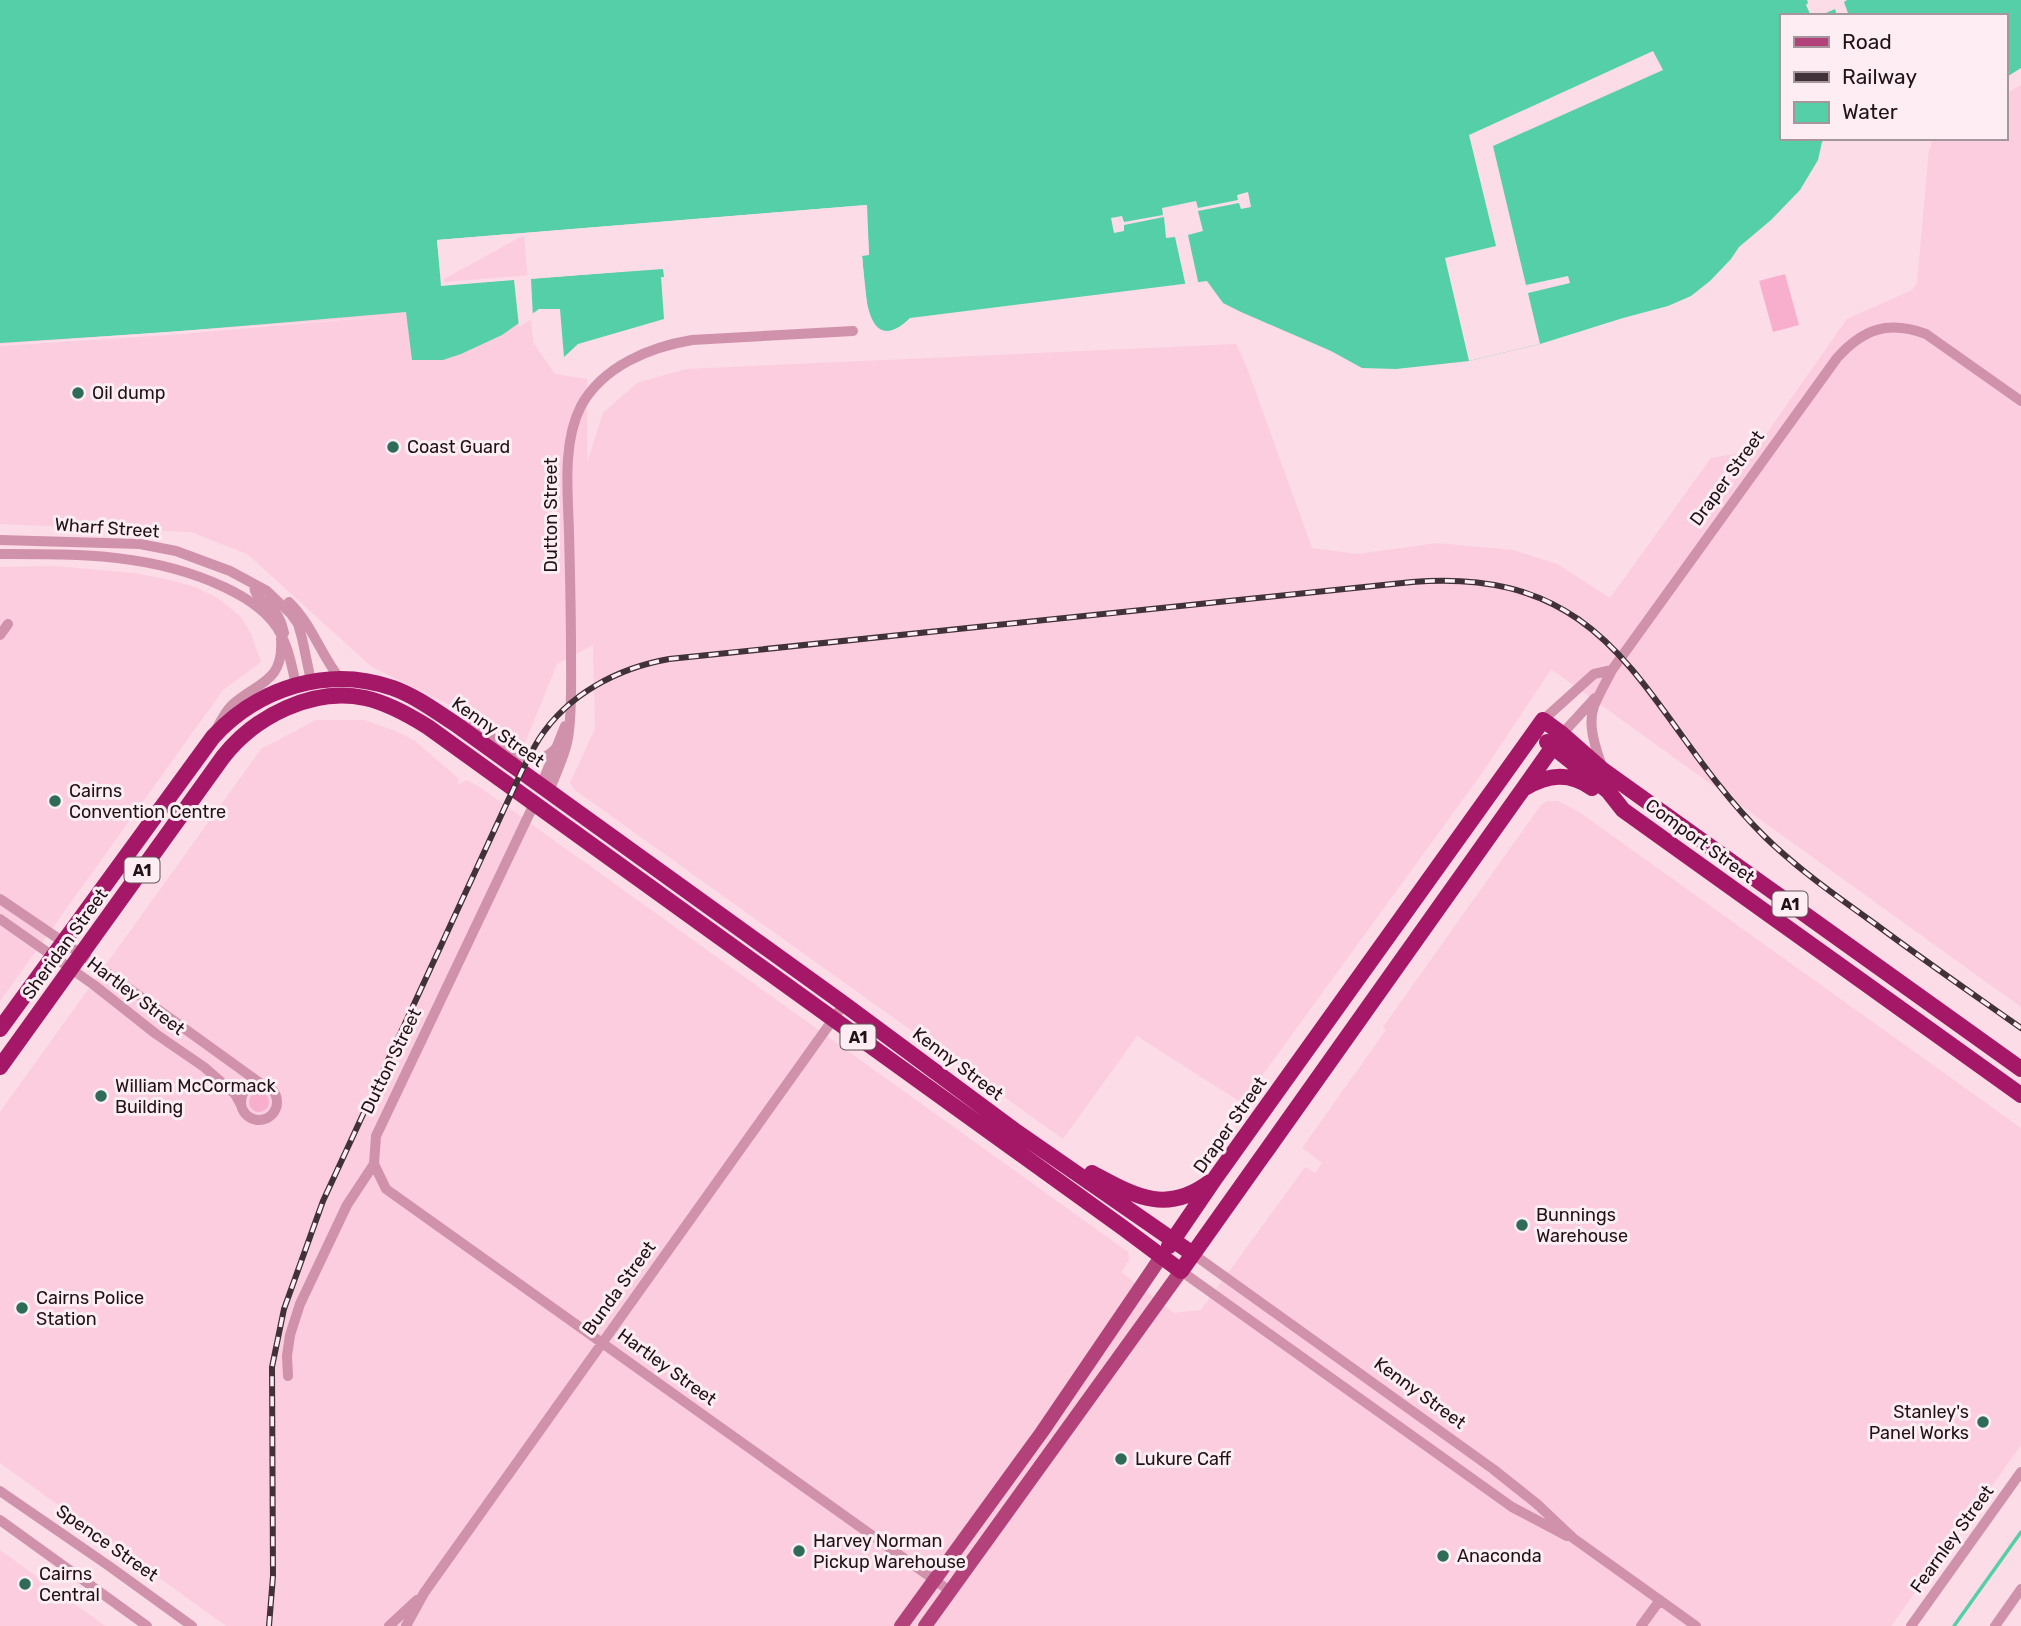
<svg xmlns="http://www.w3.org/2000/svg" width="2021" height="1626" viewBox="0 0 2021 1626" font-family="Rubik,sans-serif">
  <rect width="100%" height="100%" fill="#fbdce7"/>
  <!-- built -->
  <path fill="#fbcddf" d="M 2021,85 L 2021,1007 L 1551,669 L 1482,773 L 1242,1103 L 1137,1036 L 1063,1139 L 575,790 L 570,783 L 595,729 L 593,645 L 557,664 L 524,745 L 485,722 L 372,667 L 247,554 L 191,532 L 0,524 L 0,330 L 406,300 L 524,235 L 533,342 L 555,374 L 587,379 L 587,462 L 603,413 L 637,383 L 686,369 L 1236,344 L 1247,368 L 1312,548 L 1358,554 L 1437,543 L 1513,550 L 1557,564 L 1610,598 L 1711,458 L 1755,450 L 1847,319 L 1912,290 L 1917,283 L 1929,149 L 1931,147 L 1932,138 L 2005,138 L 2005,94 Z
    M 56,566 L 133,573 L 166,579 L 195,587 L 219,599 L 240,616 L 251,634 L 261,662 L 223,690 L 0,1001 L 0,567 Z
    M 316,720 L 364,720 L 398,732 L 415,741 L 459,779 L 457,785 L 467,780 L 481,788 L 1128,1252 L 1129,1260 L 1121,1272 L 1174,1313 L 1201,1310 L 1305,1167 L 1315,1173 L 1322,1163 L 1302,1148 L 1386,1030 L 1383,1027 L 1541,805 L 1547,801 L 1558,801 L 1579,812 L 2021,1128 L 2021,1445 L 1891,1626 L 226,1626 L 0,1463 L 0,1112 L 261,749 Z
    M 0,1550 L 105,1626 L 0,1626 Z"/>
  <!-- green -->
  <path fill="#f8afcd" d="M 1785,274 L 1799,325 L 1773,332 L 1759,281 Z
    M249 1102a10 10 0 1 1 20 0a10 10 0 1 1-20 0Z"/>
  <!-- water -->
  <path fill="#54cfa8" d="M 0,0 L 2021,0 L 2021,68 L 2005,78 L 2005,16 L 1781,16 L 1781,138 L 1826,138 L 1822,142 L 1818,160 L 1800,190 L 1771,220 L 1739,247 L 1731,259 L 1710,281 L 1691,296 L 1668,306 L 1623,318 L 1540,344 L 1469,361 L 1396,369 L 1362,368 L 1331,351 L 1241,312 L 1223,303 L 1207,281 L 910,318 C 864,362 865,282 862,255 L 869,254 L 866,205 L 437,240 L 442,285 L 663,269 L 664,277 L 661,277 L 664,319 L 578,344 L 564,357 L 560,309 L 539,309 L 502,335 L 461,354 L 443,360 L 412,360 L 406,312 L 170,332 L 0,343 Z"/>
  <!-- pier -->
  <path fill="#fbdce7" d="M 1807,0 L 1847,0 L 1844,2 L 1849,16 L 1837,16 L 1835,9 L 1819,16 L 1811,16 L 1806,5 L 1808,3 Z
    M 1653,51 L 1663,70 L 1493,146 L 1526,285 L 1568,276 L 1570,283 L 1528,293 L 1540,344 L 1469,361 L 1445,258 L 1496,246 L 1469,135 Z
    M 1248,192 L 1251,207 L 1241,209 L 1239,203 L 1198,211 L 1203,231 L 1188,235 L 1199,286 L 1186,287 L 1175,237 L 1166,238 L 1164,217 L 1124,225 L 1124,231 L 1114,233 L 1111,218 L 1122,216 L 1124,222 L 1163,215 L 1162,208 L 1196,201 L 1198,208 L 1238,200 L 1237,195 Z
    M 867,205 L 869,255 L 862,256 L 867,304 L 863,304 L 859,255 L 861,252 L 866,251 L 863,209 L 441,243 L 444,282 L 662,265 L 666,268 L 531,279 L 533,318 L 519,327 L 514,280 L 441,286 L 437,240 Z
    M 403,315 L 170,335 L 0,346 L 0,344 Z"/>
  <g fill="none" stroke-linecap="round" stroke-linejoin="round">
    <!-- stream -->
    <path stroke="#54cfa8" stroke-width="3.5" d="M 1954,1626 L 2021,1532"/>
    <!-- minor -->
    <path stroke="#d091aa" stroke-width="10" d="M 0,540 L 140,544 L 176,551 L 230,571 L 267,591 L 291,614 L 298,624 L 302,638 L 311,681
      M 0,554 C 78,554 152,553 224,587 C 241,595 260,606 272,621 C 287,639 291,662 296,685
      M 254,584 C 254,598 265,601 274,611 C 280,617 282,625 284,633
      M 289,602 C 311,623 321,655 340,679
      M 0,635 L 8,624
      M 1543,720 L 1594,674 L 1612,670
      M 460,724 C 467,726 475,727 481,731 C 503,742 531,776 555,749
      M 217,728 C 221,720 225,712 232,705 C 257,682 284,683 281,639
      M 1562,734 L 1595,698
      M 1602,767 C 1596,748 1587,726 1594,706 C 1599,694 1606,682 1612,670 L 1837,358 C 1863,329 1888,320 1926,334 L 2021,401
      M 541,786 L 565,726
      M 549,792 C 556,772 567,752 569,731 C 572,705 571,677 571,651 C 571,611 570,572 569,533 C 568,493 562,443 581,406 C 603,366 650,347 692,340 L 853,331
      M 0,899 L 81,954 L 260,1083
      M 0,919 L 94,985 L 156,1034 L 204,1067 L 235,1094 L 241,1105
      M241 1102a18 18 0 1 1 36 0a18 18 0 1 1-36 0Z
      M 374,1164 L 386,1189 L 950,1591
      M 1193,1254 L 1493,1469 L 1537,1504 L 1573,1538 L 1696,1626
      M 1181,1271 L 1512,1507 L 1567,1536
      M 288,1376 L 287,1356 L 290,1335 L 300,1304 L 347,1205 L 374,1164 L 376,1136 L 534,804
      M 0,1491 L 109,1566 L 192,1626
      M 0,1520 L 147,1626
      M 389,1626 L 417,1600
      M 406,1626 L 424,1593 L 436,1576 L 844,1004
      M 1641,1626 L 1660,1600
      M 1911,1626 L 2021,1472
      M 1995,1626 L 2021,1589"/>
    <!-- major -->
    <path stroke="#b24279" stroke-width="14" d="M 901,1626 L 1042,1432 L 1161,1257
      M 925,1626 L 1181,1271"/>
    <!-- highway -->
    <path stroke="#a51867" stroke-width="16" d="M 1547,742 L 1608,791 L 1623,810 L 2021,1095
      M 1525,788 C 1548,774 1570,772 1592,788
      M 0,1029 L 213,737 C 258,688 328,665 393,688 C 415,696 434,710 454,723 L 844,1004 L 1014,1130 L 1193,1254
      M 0,1067 L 223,757 C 255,716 313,687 365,698 C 388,703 409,715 428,727 L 1122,1227 L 1181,1271 L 1562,734
      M 1092,1173 C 1135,1196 1166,1215 1210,1182
      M 1169,1246 L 1216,1177 L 1543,720 L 1562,734 L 1603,770 L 2021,1069"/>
    <!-- rail casing -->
    <g stroke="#413138" stroke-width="6">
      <path id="rail" d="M 269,1626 L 273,1576 L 272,1367 L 284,1309 L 323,1201 L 505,807 C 516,784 526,760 539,739 C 568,694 618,668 669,659 L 1412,582 C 1623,565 1643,717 1765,837 C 1800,871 1839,898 1878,926 C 1925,961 1973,994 2021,1028"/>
    </g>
    <!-- rail -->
    <use href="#rail" stroke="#feeef4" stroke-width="3.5" stroke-dasharray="10" stroke-linecap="butt"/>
  </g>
  <!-- markers -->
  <g fill="#2e6c57" stroke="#feeef4" stroke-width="2.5">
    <circle cx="78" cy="393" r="7"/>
    <circle cx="393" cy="447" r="7"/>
    <circle cx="55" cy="801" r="7"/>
    <circle cx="101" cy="1096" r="7"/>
    <circle cx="1522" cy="1225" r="7"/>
    <circle cx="22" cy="1308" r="7"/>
    <circle cx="1983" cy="1422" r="7"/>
    <circle cx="1121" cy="1459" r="7"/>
    <circle cx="799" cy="1551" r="7"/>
    <circle cx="1443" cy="1556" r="7"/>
    <circle cx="25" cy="1584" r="7"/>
  </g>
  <g text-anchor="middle" stroke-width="6" stroke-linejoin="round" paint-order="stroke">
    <!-- shield labels -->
    <g fill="#feeef4" stroke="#62545a" stroke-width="2">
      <rect x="124.5" y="857.5" width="35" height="25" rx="5"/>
      <rect x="1772.5" y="891.5" width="35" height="25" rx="5"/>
      <rect x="840.5" y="1024.5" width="35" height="25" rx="5"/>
    </g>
    <g font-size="16" font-weight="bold" fill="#1f1218">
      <text x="142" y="876">A1</text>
      <text x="1790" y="910">A1</text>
      <text x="858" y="1043">A1</text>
    </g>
    <!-- poi labels -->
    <g font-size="18" fill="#1f1218" stroke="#feeef4" text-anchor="start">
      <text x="92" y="399">Oil dump</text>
      <text x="407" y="453">Coast Guard</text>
      <text x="69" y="797">Cairns<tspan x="69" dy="21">Convention Centre</tspan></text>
      <text x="115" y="1092">William McCormack<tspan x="115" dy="21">Building</tspan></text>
      <text x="1536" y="1221">Bunnings<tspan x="1536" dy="21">Warehouse</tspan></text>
      <text x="36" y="1304">Cairns Police<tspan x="36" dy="21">Station</tspan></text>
      <text x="1969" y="1418" text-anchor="end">Stanley's<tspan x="1969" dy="21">Panel Works</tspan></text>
      <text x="1135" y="1465">Lukure Caff</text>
      <text x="813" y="1547">Harvey Norman<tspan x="813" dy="21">Pickup Warehouse</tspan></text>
      <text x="1457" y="1562">Anaconda</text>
      <text x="39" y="1580">Cairns<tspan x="39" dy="21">Central</tspan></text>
    </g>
    <!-- street labels -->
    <g font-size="18" fill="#1f1218" stroke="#feeef4">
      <text transform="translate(1727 478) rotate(-54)" y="6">Draper Street</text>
      <text transform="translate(551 515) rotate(-90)" y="6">Dutton Street</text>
      <text transform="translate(107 528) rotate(4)" y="6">Wharf Street</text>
      <text transform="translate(498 732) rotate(35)" y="6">Kenny Street</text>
      <text transform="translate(1700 841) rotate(36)" y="6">Comport Street</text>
      <text transform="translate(65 944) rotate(-54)" y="6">Sheridan Street</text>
      <text transform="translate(136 996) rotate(37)" y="6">Hartley Street</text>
      <text transform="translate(391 1061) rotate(-64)" y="6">Dutton Street</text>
      <text transform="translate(958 1064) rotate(37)" y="6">Kenny Street</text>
      <text transform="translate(1230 1125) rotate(-55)" y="6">Draper Street</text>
      <text transform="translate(619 1288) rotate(-54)" y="6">Bunda Street</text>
      <text transform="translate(667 1367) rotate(36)" y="6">Hartley Street</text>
      <text transform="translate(1420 1393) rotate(36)" y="6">Kenny Street</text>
      <text transform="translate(1952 1539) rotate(-54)" y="6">Fearnley Street</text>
      <text transform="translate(107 1543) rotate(35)" y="6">Spence Street</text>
    </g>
  </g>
  <!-- legend -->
  <rect x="1780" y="14" width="228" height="126" fill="#feeef4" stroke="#a5969c" stroke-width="2"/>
  <rect x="1794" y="37" width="35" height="10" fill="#b24279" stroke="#a5969c" stroke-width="2"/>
  <text x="1842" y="49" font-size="21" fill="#1f1218">Road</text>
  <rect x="1794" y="72" width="35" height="10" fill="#413138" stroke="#a5969c" stroke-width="2"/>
  <text x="1842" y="84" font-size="21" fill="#1f1218">Railway</text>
  <rect x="1794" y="102" width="35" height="21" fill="#54cfa8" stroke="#a5969c" stroke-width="2"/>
  <text x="1842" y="119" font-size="21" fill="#1f1218">Water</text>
</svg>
